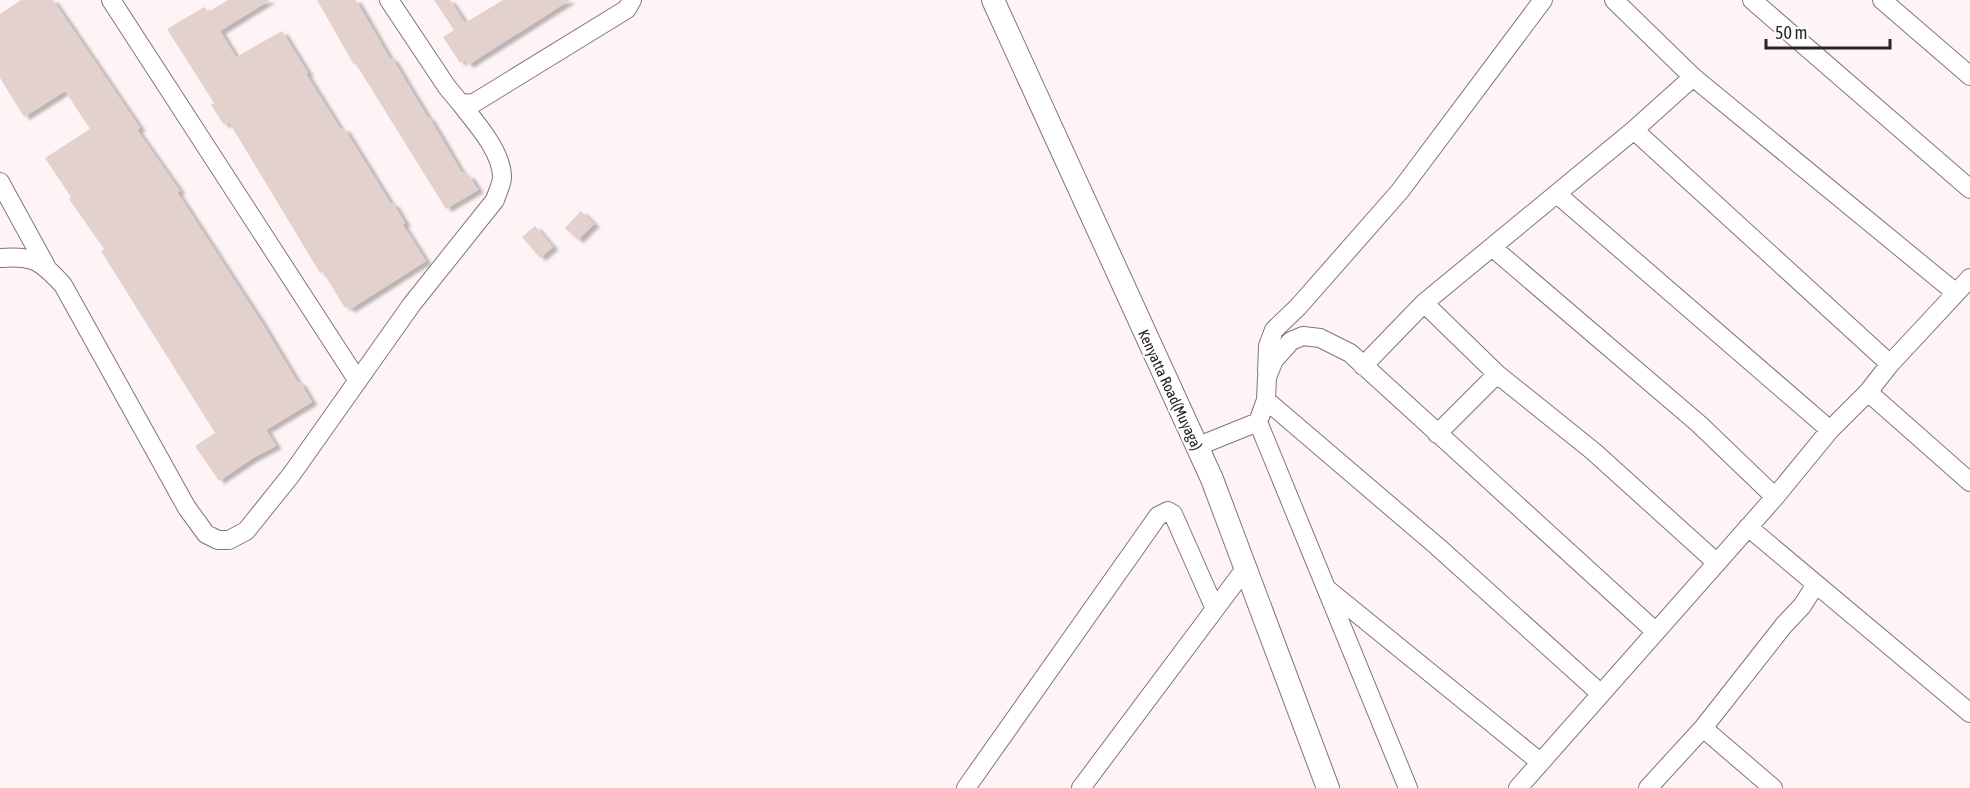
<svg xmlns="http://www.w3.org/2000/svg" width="1970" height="788" viewBox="0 0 1970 788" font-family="'Asap Condensed',sans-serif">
  <defs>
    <filter id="shadow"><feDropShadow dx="5.5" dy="3" stdDeviation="1.5" flood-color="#0004"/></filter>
  </defs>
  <rect width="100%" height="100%" fill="#fef3f5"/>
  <!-- building -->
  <path fill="#e3d1cd" filter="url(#shadow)" d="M 21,0 L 53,0 L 140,128 L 137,130 L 180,191 L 177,192 L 262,323 L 298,383 L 300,382 L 312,402 L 266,430 L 276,446 L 253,458 L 219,481 L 195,446 L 215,433 L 101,251 L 104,249 L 69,199 L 71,197 L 45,158 L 90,129 L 65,91 L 24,117 L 0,78 L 0,14 Z
    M 228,0 L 270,0 L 220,31 L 236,57 L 282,31 L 308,73 L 306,74 L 341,130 L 344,128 L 391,204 L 393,203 L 405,223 L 403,225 L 426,261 L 349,310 L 347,306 L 345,308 L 323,272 L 320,273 L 229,122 L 224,125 L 211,105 L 214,103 L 167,29 L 204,7 L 208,12 Z
    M 317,0 L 356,0 L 390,59 L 392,58 L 428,118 L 429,117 L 462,173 L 463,172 L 466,176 L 469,175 L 478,190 L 446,209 L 356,64 L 354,65 Z
    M 434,0 L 450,0 L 465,23 L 503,0 L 570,0 L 468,65 L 464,60 L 460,63 L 443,37 L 454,30 Z
    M 581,211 L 594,224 L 578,240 L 565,228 Z
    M 535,226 L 553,247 L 540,258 L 522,237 Z"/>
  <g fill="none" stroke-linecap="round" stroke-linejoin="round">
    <!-- minor casing -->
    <g stroke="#847478" stroke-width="20">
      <path id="minor" d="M 111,0 L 358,381
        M 389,0 L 447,87 L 461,104 L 474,103 L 627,9 L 632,0
        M 1614,0 L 1693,77
        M 1752,0 L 1970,189
        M 1882,0 L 1970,76
        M 1634,130 L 1890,364
        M 0,182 L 46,266
        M 1557,194 L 1830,430
        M 1493,248 L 1699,424 L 1775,497
        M 0,258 C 33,255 41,261 63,285 L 187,508 L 206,534 L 218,540 L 229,540 L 246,531 L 291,475 L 412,304 L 495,200 C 497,193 502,184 502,177 C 502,152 476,123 461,104
        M 1424,303 L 1497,374 L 1593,451 L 1717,563
        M 1363,366 L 1424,303 L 1634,130 L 1693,77 L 1956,293
        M 1267,372 L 1268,346 L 1274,330 L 1298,307 L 1400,191 L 1543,0
        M 1868,392 L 1970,482
        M 1266,400 L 1438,547 L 1601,694
        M 1437,434 L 1497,374
        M 1196,447 L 1258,422
        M 1748,527 L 1970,713
        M 1327,589 L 1540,762
        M 1703,728 L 1773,788
        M 966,788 L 1158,516 L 1168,511 L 1173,514 L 1215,609
        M 1081,788 L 1245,569
        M 1408,788 L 1258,422 L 1266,400 L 1267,377 L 1274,360 L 1291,341 L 1303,336 L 1320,338 L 1350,353 L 1656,632
        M 1518,788 L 1775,497 L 1830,430 L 1868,392 L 1890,364 L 1970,278
        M 1648,788 L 1703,728 L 1784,625 L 1802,606 L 1816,584"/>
    </g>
    <!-- major casing -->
    <g stroke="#847478" stroke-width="24">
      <path id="major" d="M 993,0 L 1212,479 L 1328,788"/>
    </g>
    <!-- minor -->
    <use href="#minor" stroke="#fff" stroke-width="18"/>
    <!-- major -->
    <use href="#major" stroke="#fff" stroke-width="22"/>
  </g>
  <g text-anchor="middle" stroke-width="4.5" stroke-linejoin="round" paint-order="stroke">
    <!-- street labels -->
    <g font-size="15" fill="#2a2425" stroke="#fff">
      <text transform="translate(1170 390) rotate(65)" y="5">Kenyatta Road(Muyaga)</text>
    </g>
  </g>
  <!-- scale -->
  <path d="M1766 39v9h124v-9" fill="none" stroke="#2a2425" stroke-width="3"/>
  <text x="1775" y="39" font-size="18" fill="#2a2425" stroke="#ffffff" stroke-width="4.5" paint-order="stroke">50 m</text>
</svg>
